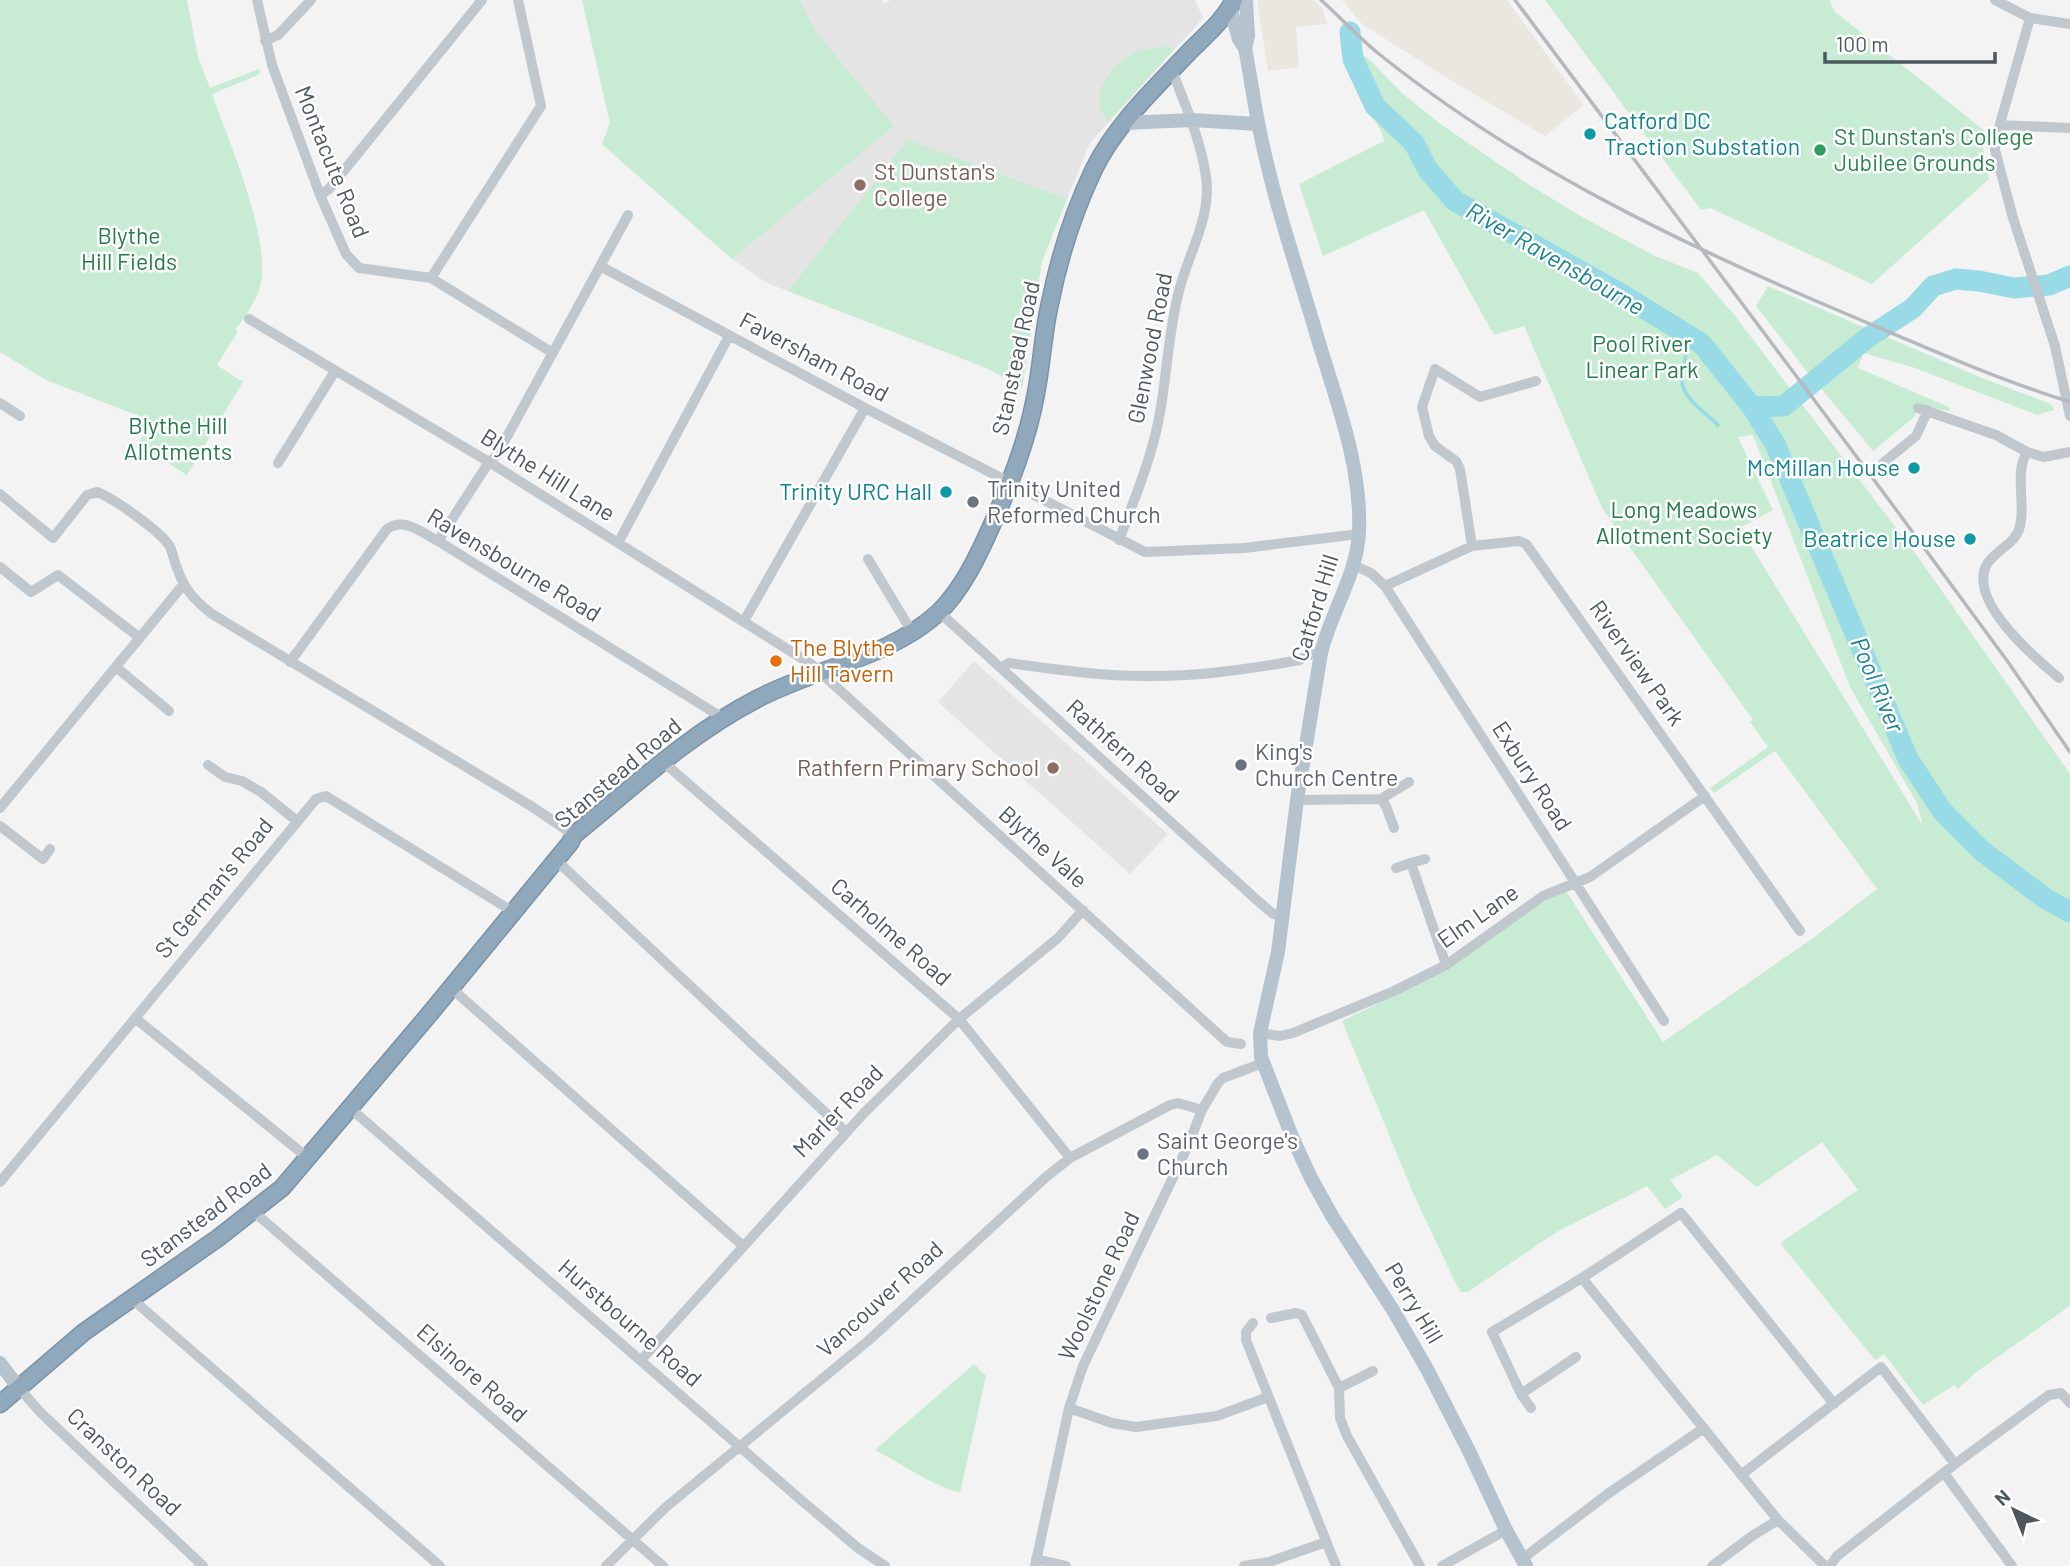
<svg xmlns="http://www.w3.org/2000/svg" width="2070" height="1566" viewBox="0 0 2070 1566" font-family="Barlow,sans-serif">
  <rect width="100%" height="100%" fill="#f4f3f3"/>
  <!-- commercial -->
  <path fill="#eae7e1" d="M 1257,0 L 1314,0 L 1323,9 L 1327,24 L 1296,27 L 1299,67 L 1268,71 Z
    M 1342,0 L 1507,0 L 1584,105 L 1545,136 L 1447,78 L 1362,24 Z"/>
  <!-- education -->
  <path fill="#e5e4e4" d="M 582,0 L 882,0 L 882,4 L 891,0 L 1195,0 L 1203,18 L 1090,143 L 1042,261 L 1022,388 L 989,369 L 767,283 L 732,259 L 602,144 L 610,123 Z
    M 974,661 L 1168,834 L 1130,874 L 938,702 Z"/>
  <!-- green -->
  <path fill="#c7ecd3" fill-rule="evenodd" d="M 0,0 L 187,0 L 198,57 L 210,88 L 259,69 L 260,74 L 212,94 C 228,138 273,243 260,287 C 256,300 245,319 235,329 L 238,331 L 217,365 L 241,381 L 244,380 L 187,475 L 138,444 L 152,421 L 46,380 L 0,352 Z
    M 582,0 L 800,0 L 815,31 L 894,126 L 732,259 L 602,144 L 610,123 Z
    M 1545,0 L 1830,0 L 1834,11 L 1985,131 L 1982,142 L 1989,179 L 1872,284 L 1717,211 L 1710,208 L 1701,210 Z
    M 1340,35 L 1371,61 L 1402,93 L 1439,123 L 1531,186 L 1584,218 L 1655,256 L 1698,273 L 1736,317 L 1918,557 L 2070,774 L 2070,1306 L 1975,1373 L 1958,1389 L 1954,1385 L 1923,1405 L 1884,1354 L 1875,1360 L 1780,1243 L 1858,1190 L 1822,1142 L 1757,1187 L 1717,1155 L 1670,1180 L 1683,1197 L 1665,1209 L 1647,1186 L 1555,1233 L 1468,1292 L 1461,1292 L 1455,1282 L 1413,1193 L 1342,1021 L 1444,971 L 1542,903 L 1566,891 L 1663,1042 L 1813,938 L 1877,889 L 1775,751 L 1714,793 L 1710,788 L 1768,747 L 1750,722 L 1753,720 L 1602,508 L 1524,326 L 1494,335 L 1424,210 L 1323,256 L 1299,184 L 1384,141 C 1382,125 1363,105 1356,88 C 1349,71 1345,53 1340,35 ZM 1753,435 L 1850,687 L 1917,803 L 1923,826 L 1740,528 L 1773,510 L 1738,437 Z
    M 1170,47 L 1173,49 L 1167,57 L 1108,122 C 1088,98 1108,66 1132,54 C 1143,49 1157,47 1170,47 Z
    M 908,140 L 1067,199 L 1042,261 L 1022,388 L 989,369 L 788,291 Z
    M 1768,286 L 1982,378 L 2051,404 L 2054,410 L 2037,415 L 1912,367 L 1863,353 L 1858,368 L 1951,408 L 1949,411 L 1920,407 L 1914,417 L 1873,451 L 1805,369 L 1756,306 Z
    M 974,1364 L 986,1376 L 960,1493 C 929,1484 904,1465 875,1450 Z"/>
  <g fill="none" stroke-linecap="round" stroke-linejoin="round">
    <!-- stream -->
    <path stroke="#98dae5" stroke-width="3.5" d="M 1683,373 L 1689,336
      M 1682,378 C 1680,397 1706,413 1718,425"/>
    <!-- river -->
    <path stroke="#98dae5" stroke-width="21" d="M 1350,32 L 1353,59 L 1375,106 L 1414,143 L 1428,170 L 1455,201 L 1618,292 L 1702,344 L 1752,407 L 1784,406 L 1867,338 L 1913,308 L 1933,286 L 1956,279 L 1979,281 L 2014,288 L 2049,285 L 2070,276
      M 1752,407 L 1775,444 L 1908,759 L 1943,812 L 1982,851 L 2046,899 L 2070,912"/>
    <!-- highway casing -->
    <g stroke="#7b93a7" stroke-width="19">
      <path id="highway" d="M 0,1404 L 84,1332 L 218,1238 L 282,1188 L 432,1011 L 570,843 L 574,835 C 632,788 688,735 755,700 C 814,668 887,659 938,613 C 962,590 978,556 991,527 C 1010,484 1028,439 1036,393 C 1042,363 1043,333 1050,303 C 1059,258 1074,211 1094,169 C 1116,124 1156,87 1190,51 C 1206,35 1224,20 1234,0"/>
    </g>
    <!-- minor -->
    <path stroke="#c0c7cd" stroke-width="10" d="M 257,0 L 272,65 L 320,195 L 346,254 L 359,268 L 431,278 L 553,353
      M 1995,0 L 2030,18 L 2070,24
      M 2030,18 L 1996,138 L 1995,150 L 2013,218 L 2055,346 L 2070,416
      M 265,41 L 278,35 L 311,0
      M 2000,125 L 2070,128
      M 320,195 L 329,189 L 482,0
      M 600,266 L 865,408 L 1145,552 L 1244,548 L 1359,534
      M 431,278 L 541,106 L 518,0
      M 249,319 L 489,462 L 811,664 L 1227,1042 L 1241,1044
      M 0,403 L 20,416
      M 1918,408 L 1996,435 L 2027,452 C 2014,474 2026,502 2020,526 C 2016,545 1994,550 1986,566 C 1969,602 2035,658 2059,678
      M 2027,452 L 2044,457 L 2070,452
      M 278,463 L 335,371
      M 1883,463 L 1916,436 L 1928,410
      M 0,494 L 53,538 L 87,495 L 97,492 C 113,498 162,532 170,547 C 173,553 174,561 177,568 C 184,589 195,601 212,614 L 531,806 L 574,835
      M 1119,540 C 1134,500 1151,460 1159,418 C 1167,376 1168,333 1179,291 C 1188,254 1212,217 1206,177 C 1201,140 1185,105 1172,70
      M 438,541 L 489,462 L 497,455 L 628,215
      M 618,543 L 729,336
      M 1472,546 L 1460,469 L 1456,461 L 1435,446 L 1429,436 L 1422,407 L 1435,369 L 1480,397 L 1536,381
      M 868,559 L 912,632
      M 1353,565 L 1371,573 L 1385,586 L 1664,1021
      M 0,567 L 31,592 L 58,575 L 140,638
      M 1385,586 L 1472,546 L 1519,541 L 1526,544 L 1800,931
      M 939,612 L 1258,901 L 1273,914 L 1282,915
      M 744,621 L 865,408
      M 290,662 L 387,529 C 404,517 421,532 438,541 L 723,718
      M 116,667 L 169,711
      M 1001,668 L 1009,663 C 1054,669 1098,676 1144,676 C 1196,677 1249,669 1300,660 L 1308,655 L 1321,653
      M 662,761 L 959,1019 L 1070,1158
      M 208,765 L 225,777 L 242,781 L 261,792 L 297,821
      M 1381,799 L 1409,782
      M 1297,800 L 1381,799 L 1386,806 L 1394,828
      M 0,808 L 183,585
      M 0,826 L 43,859 L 50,849
      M 1425,859 L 1411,863 L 1446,965
      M 556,860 L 846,1132
      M 1396,868 L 1411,863
      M 450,987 L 742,1245
      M 135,1018 L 308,1158
      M 1260,1033 L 1280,1036 L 1293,1033 L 1394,991 L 1446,965 L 1543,896 L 1590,877 L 1705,796
      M 350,1108 L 801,1500 L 858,1548 L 885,1566
      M 0,1182 L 316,799 L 326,796 L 512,911
      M 254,1212 L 663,1566
      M 1582,1278 L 1778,1520 L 1825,1566
      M 132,1299 L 440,1566
      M 1271,1318 L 1296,1313 L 1302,1315 L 1339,1388 L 1340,1418 L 1347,1436 L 1420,1566
      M 1253,1323 L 1246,1332 L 1246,1340 L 1336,1566
      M 641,1360 L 864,1113 L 959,1019 L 1058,938 L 1083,910
      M 18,1387 L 41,1413 L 203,1566
      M 1339,1388 L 1373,1371
      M 1521,1394 L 1576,1357
      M 1069,1408 L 1112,1423 L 1136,1427 L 1217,1416 L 1268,1397
      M 1531,1408 L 1521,1394 L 1492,1332 L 1582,1278 L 1681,1213 L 1834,1404
      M 1944,1473 L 2012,1566
      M 1741,1475 L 1881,1367 L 1955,1464
      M 1036,1559 L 1066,1566
      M 1522,1559 L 1609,1493 L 1704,1428
      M 606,1566 L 666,1507 L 868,1341 L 1046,1177 L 1070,1158 L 1170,1105 L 1178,1103 L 1202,1110
      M 1035,1566 L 1069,1408 L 1083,1366 L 1187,1148 L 1202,1110 L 1218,1083 L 1223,1078 L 1263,1063
      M 1244,1566 L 1269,1562 L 1326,1542
      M 1442,1566 L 1506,1530
      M 1712,1566 L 1752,1536 L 1778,1520
      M 1830,1566 L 1837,1556 L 1955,1464 L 2049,1395 L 2061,1393 L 2070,1403"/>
    <!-- major -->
    <path stroke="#b5c3ce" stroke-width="14" d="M 1246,0 L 1248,36 L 1245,48 C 1250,73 1253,97 1258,122 C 1271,191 1294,259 1314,326 C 1333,393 1362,461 1359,532 C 1357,575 1331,612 1321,653 L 1297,800 L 1278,952 L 1260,1033 L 1261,1057 L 1293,1139 L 1311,1178 L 1332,1216 L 1393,1310 L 1427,1369 L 1469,1451 L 1506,1530 L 1526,1566
      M 1230,8 L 1239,39 L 1245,48
      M 1125,123 L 1192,120 L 1258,124
      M 0,1363 L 18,1387"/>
    <!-- highway -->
    <use href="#highway" stroke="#90a8bb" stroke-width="16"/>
    <!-- rail -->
    <path stroke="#b5b8bc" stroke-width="3.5" d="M 1321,0 C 1340,17 1358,37 1379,54 C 1520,167 1683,245 1849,315 C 1922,346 1994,378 2070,402
      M 1515,0 L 1889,500 L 2008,662 L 2070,752"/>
  </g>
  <!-- markers -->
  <g fill="#0f9aa8" stroke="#fff" stroke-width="2.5">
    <circle cx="1590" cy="134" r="7"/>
    <circle cx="1914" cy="468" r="7"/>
    <circle cx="946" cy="492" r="7"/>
    <circle cx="1970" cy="539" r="7"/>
  </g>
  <circle fill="#2e9e5b" stroke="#fff" stroke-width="2.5" cx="1820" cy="150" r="7"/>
  <g fill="#8d6e63" stroke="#fff" stroke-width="2.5">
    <circle cx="860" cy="185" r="7"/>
    <circle cx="1053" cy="768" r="7"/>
  </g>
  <g fill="#6b7280" stroke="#fff" stroke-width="2.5">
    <circle cx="973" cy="502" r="7"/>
    <circle cx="1241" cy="765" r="7"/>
    <circle cx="1143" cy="1154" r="7"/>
  </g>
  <circle fill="#e8710a" stroke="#fff" stroke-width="2.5" cx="776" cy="661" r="7"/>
  <g text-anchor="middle" stroke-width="5" stroke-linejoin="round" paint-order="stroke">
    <!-- culture labels -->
    <g font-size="23" fill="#0d838f" stroke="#fff" text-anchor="end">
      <text x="1604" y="129" text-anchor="start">Catford DC<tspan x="1604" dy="26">Traction Substation</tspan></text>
      <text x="1900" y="476">McMillan House</text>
      <text x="932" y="500">Trinity URC Hall</text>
      <text x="1956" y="547">Beatrice House</text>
    </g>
    <!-- leisure labels -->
    <g font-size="23" fill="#27864d" stroke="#fff" text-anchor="start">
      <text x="1834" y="145">St Dunstan's College<tspan x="1834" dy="26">Jubilee Grounds</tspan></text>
    </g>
    <!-- street labels -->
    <g font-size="23" fill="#4c575e" stroke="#fff">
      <text transform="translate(332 162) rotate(68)" y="8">Montacute Road</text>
      <text transform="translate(1150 348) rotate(-79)" y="8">Glenwood Road</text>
      <text transform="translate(814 357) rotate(28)" y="8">Faversham Road</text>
      <text transform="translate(1016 358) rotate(-78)" y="8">Stanstead Road</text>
      <text transform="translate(548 475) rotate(32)" y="8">Blythe Hill Lane</text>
      <text transform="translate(514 565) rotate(31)" y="8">Ravensbourne Road</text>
      <text transform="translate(1315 608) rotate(-73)" y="8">Catford Hill</text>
      <text transform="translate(1637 663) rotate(55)" y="8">Riverview Park</text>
      <text transform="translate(1123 751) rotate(42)" y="8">Rathfern Road</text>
      <text transform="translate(618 773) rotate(-40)" y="8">Stanstead Road</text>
      <text transform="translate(1532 776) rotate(57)" y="8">Exbury Road</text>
      <text transform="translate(1043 847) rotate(42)" y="8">Blythe Vale</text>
      <text transform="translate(214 888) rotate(-51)" y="8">St German's Road</text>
      <text transform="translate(1478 916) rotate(-35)" y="8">Elm Lane</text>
      <text transform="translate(891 932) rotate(41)" y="8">Carholme Road</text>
      <text transform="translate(838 1111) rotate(-46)" y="8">Marler Road</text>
      <text transform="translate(206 1215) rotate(-37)" y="8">Stanstead Road</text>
      <text transform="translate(1099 1286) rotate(-65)" y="8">Woolstone Road</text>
      <text transform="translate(880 1299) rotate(-42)" y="8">Vancouver Road</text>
      <text transform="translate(1414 1303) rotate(59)" y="8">Perry Hill</text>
      <text transform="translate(630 1323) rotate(41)" y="8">Hurstbourne Road</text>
      <text transform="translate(472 1373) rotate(41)" y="8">Elsinore Road</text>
      <text transform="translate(124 1462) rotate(43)" y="8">Cranston Road</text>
    </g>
    <!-- education labels -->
    <g font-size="23" fill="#785e54" stroke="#fff" text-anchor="start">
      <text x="874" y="180">St Dunstan's<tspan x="874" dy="26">College</tspan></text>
      <text x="1039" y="776" text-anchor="end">Rathfern Primary School</text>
    </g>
    <!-- park labels -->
    <g font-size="23" fill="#227b48" stroke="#fff">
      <text x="129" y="244">Blythe<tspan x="129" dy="26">Hill Fields</tspan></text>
      <text x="1642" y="352">Pool River<tspan x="1642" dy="26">Linear Park</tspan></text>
      <text x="178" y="434">Blythe Hill<tspan x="178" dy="26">Allotments</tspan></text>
      <text x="1684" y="518">Long Meadows<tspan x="1684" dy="26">Allotment Society</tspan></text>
    </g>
    <!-- worship labels -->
    <g font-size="23" fill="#5b616d" stroke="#fff" text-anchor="start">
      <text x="987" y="497">Trinity United<tspan x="987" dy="26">Reformed Church</tspan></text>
      <text x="1255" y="760">King's<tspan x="1255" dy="26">Church Centre</tspan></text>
      <text x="1157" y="1149">Saint George's<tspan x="1157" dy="26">Church</tspan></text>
    </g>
    <!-- food labels -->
    <g font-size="23" fill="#c56008" stroke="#fff" text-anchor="start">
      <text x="790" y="656">The Blythe<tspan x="790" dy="26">Hill Tavern</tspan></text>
    </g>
    <!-- water labels -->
    <g font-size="24" font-style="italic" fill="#1a8294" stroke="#fff">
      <text transform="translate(1555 259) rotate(30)" y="8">River Ravensbourne</text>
      <text transform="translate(1877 685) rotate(67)" y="8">Pool River</text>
    </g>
  </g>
  <!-- north arrow -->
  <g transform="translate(2014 1510) rotate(317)" stroke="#ffffff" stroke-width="5" paint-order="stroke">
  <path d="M0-5L12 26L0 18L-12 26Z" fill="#4c575e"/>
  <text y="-10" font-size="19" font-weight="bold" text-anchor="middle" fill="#4c575e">N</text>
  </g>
  <!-- scale -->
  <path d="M1825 52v10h170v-10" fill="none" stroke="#4c575e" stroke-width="3.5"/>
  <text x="1836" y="52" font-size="21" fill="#4c575e" stroke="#ffffff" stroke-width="5" paint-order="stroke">100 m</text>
</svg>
